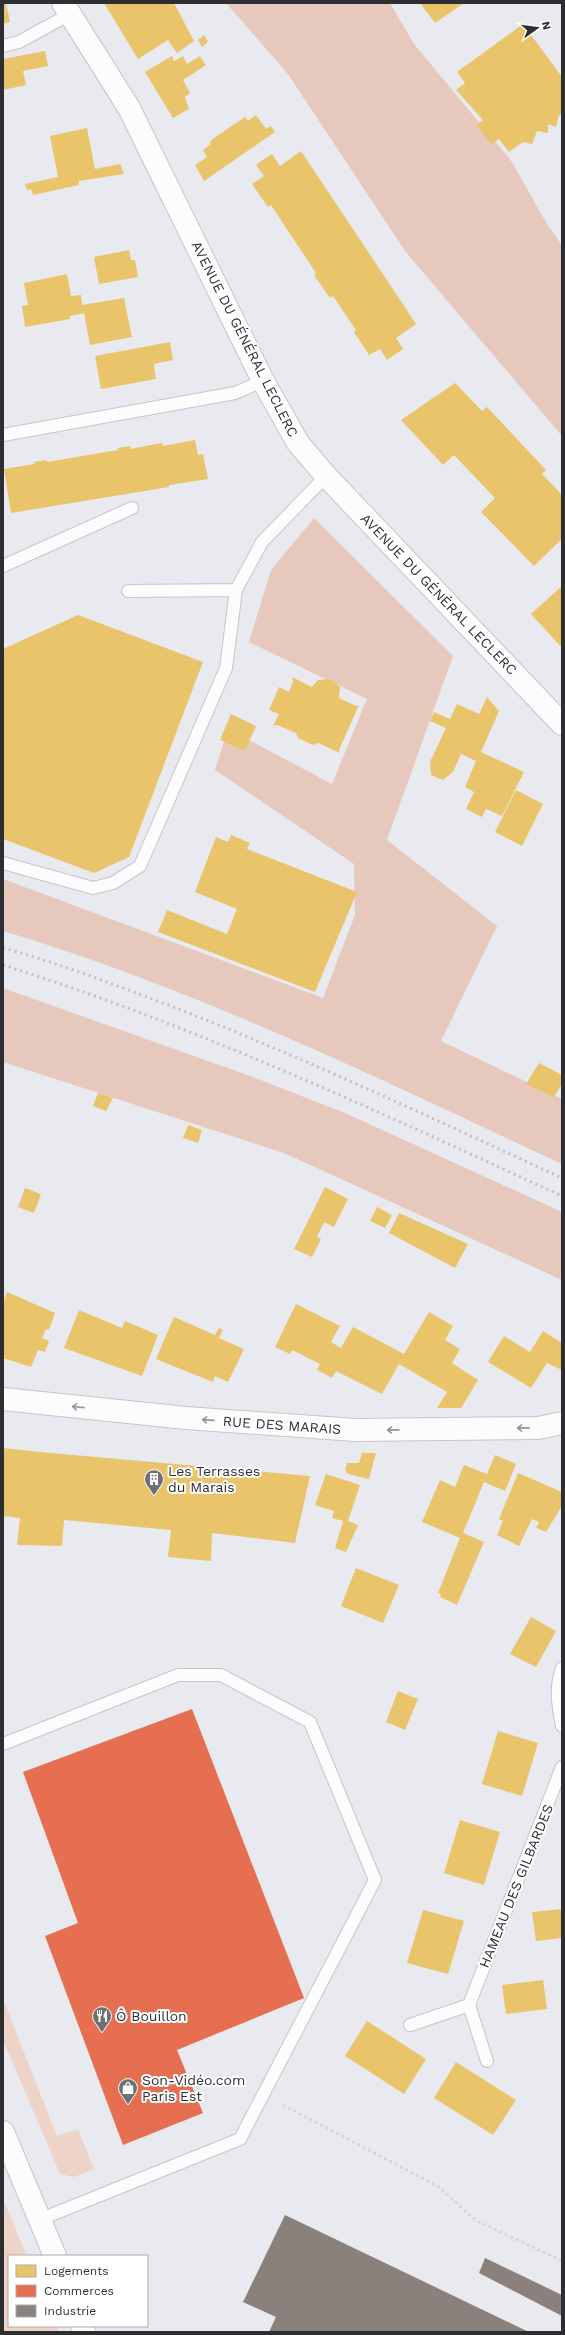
<svg xmlns="http://www.w3.org/2000/svg" width="565" height="2335" viewBox="0 0 565 2335" font-family="'Work Sans',sans-serif">
  <rect width="100%" height="100%" fill="#e8eaf0"/>
  <!-- green -->
  <path fill="#eed3c8" d="M 3,1999 L 57,2136 L 78,2129 L 94,2169 L 74,2177 L 60,2174 L 3,2040 Z
    M 3,2199 L 27,2256 L 9,2256 L 9,2326 L 57,2326 L 59,2332 L 3,2332 Z"/>
  <!-- forest -->
  <path fill="#e6c8bc" d="M 226,3 L 390,3 L 414,44 L 512,162 L 547,224 L 562,245 L 562,436 L 405,251 L 288,74 Z
    M 314,518 L 453,656 L 387,840 L 497,926 L 441,1041 L 562,1099 L 562,1164 C 379,1079 197,989 3,931 L 3,879 L 323,998 L 355,915 L 354,864 L 215,770 L 228,729 L 332,784 L 367,699 L 249,642 L 271,570 Z
    M 3,988 L 250,1076 L 345,1113 L 562,1212 L 562,1280 L 284,1153 L 3,1062 Z"/>
  <!-- homes -->
  <path fill="#e9c46a" d="M 3,3 L 6,3 L 10,22 L 3,24 Z
    M 104,3 L 174,3 L 194,41 L 177,53 L 168,40 L 138,59 Z
    M 420,3 L 464,3 L 435,23 Z
    M 523,24 L 562,77 L 562,113 L 559,115 L 556,127 L 548,124 L 548,133 L 537,131 L 532,144 L 523,142 L 509,152 L 499,139 L 491,144 L 477,125 L 483,120 L 456,90 L 465,83 L 457,72 Z
    M 204,35 L 208,42 L 202,47 L 198,40 Z
    M 45,51 L 48,66 L 23,71 L 26,85 L 3,90 L 3,59 Z
    M 172,56 L 174,61 L 183,56 L 187,64 L 200,56 L 206,65 L 183,80 L 190,93 L 185,97 L 189,109 L 173,118 L 145,72 Z
    M 256,115 L 266,129 L 271,126 L 275,132 L 204,181 L 195,165 L 207,157 L 203,150 L 210,145 L 211,140 L 245,117 L 248,121 Z
    M 87,128 L 95,169 L 120,164 L 124,174 L 79,181 L 79,185 L 33,195 L 31,189 L 27,190 L 25,184 L 58,177 L 50,136 Z
    M 301,151 L 416,324 L 396,338 L 403,349 L 387,360 L 380,349 L 369,355 L 354,332 L 356,330 L 333,296 L 330,298 L 314,275 L 316,273 L 271,205 L 268,207 L 252,184 L 264,176 L 256,165 L 260,162 L 272,154 L 280,166 Z
    M 129,250 L 131,260 L 135,260 L 138,277 L 99,284 L 94,257 Z
    M 67,274 L 71,296 L 81,295 L 82,305 L 124,298 L 132,337 L 90,345 L 84,313 L 70,316 L 70,319 L 25,327 L 22,306 L 28,305 L 24,283 Z
    M 170,342 L 173,360 L 154,364 L 156,379 L 101,389 L 95,356 Z
    M 455,383 L 482,411 L 487,407 L 546,470 L 542,474 L 562,495 L 562,539 L 534,566 L 481,512 L 495,498 L 454,455 L 443,465 L 401,420 Z
    M 195,440 L 198,455 L 203,454 L 208,479 L 169,485 L 169,487 L 11,513 L 4,469 L 34,464 L 34,462 L 46,460 L 47,462 L 118,450 L 118,448 L 130,446 L 130,449 L 162,443 L 163,446 Z
    M 562,586 L 562,648 L 531,614 Z
    M 78,615 L 203,662 L 129,857 L 94,873 L 3,839 L 3,649 Z
    M 292,677 L 312,687 L 318,680 L 330,679 L 340,687 L 339,698 L 356,706 L 359,705 L 339,750 L 340,753 L 318,743 L 313,745 L 298,738 L 296,733 L 277,725 L 273,726 L 279,714 L 269,710 L 279,687 L 289,692 L 293,681 Z
    M 487,697 L 499,711 L 481,752 L 524,772 L 502,816 L 486,809 L 482,817 L 466,809 L 474,792 L 465,787 L 476,761 L 461,754 L 453,772 L 443,780 L 431,775 L 430,762 L 446,728 L 430,721 L 434,712 L 450,719 L 457,704 L 479,714 Z
    M 231,714 L 256,726 L 245,751 L 220,740 Z
    M 516,790 L 543,804 L 522,846 L 495,832 Z
    M 231,835 L 250,843 L 247,849 L 357,892 L 315,992 L 158,932 L 167,910 L 227,934 L 237,909 L 195,892 L 216,837 L 228,842 Z
    M 539,1063 L 562,1075 L 562,1084 L 554,1097 L 526,1084 Z
    M 98,1093 L 113,1098 L 106,1111 L 93,1106 Z
    M 188,1125 L 202,1130 L 198,1143 L 183,1138 Z
    M 325,1187 L 348,1199 L 334,1227 L 324,1222 L 317,1237 L 321,1239 L 312,1257 L 294,1249 Z
    M 25,1188 L 41,1194 L 34,1213 L 18,1207 Z
    M 377,1207 L 392,1215 L 385,1228 L 370,1221 Z
    M 399,1213 L 468,1244 L 455,1268 L 389,1233 Z
    M 7,1292 L 55,1313 L 49,1330 L 46,1329 L 42,1338 L 49,1341 L 45,1352 L 38,1350 L 31,1367 L 3,1358 L 3,1304 Z
    M 296,1304 L 340,1326 L 331,1342 L 341,1348 L 353,1327 L 404,1354 L 429,1312 L 453,1326 L 445,1340 L 460,1349 L 452,1363 L 478,1380 L 461,1408 L 437,1408 L 447,1392 L 399,1364 L 382,1394 L 336,1371 L 332,1378 L 317,1370 L 320,1364 L 292,1350 L 290,1354 L 275,1347 Z
    M 79,1310 L 122,1328 L 125,1321 L 158,1335 L 142,1376 L 64,1348 Z
    M 174,1317 L 215,1335 L 219,1328 L 223,1330 L 219,1338 L 244,1349 L 228,1382 L 215,1376 L 213,1382 L 156,1359 Z
    M 543,1331 L 562,1343 L 562,1370 L 547,1363 L 531,1388 L 488,1362 L 504,1336 L 530,1352 Z
    M 3,1448 L 40,1452 L 310,1476 L 295,1543 L 212,1533 L 211,1561 L 168,1557 L 171,1530 L 64,1520 L 62,1546 L 17,1545 L 20,1518 L 3,1516 Z
    M 362,1453 L 376,1453 L 369,1479 L 348,1474 L 345,1470 L 347,1463 L 359,1463 Z
    M 495,1455 L 516,1464 L 505,1491 L 484,1482 L 463,1533 L 484,1542 L 457,1605 L 440,1597 L 441,1594 L 438,1593 L 460,1538 L 422,1522 L 440,1480 L 455,1487 L 464,1465 L 487,1474 Z
    M 518,1473 L 562,1492 L 562,1506 L 546,1532 L 536,1528 L 539,1522 L 532,1519 L 519,1546 L 497,1535 L 503,1521 L 499,1519 Z
    M 326,1474 L 360,1485 L 348,1521 L 358,1525 L 346,1552 L 335,1548 L 343,1521 L 332,1518 L 334,1511 L 315,1505 Z
    M 356,1568 L 399,1585 L 383,1623 L 341,1606 Z
    M 531,1617 L 556,1631 L 536,1667 L 510,1654 Z
    M 398,1691 L 418,1699 L 405,1730 L 386,1722 Z
    M 498,1731 L 538,1743 L 522,1796 L 482,1784 Z
    M 460,1820 L 500,1832 L 484,1885 L 444,1873 Z
    M 562,1909 L 562,1938 L 536,1941 L 532,1912 Z
    M 423,1910 L 464,1921 L 448,1974 L 407,1963 Z
    M 543,1980 L 547,2009 L 506,2014 L 502,1985 Z
    M 367,2021 L 426,2059 L 404,2094 L 345,2056 Z
    M 456,2062 L 516,2100 L 493,2135 L 434,2098 Z"/>
  <!-- shops -->
  <path fill="#e76f51" d="M 192,1709 L 304,1998 L 177,2050 L 203,2113 L 123,2145 L 45,1936 L 78,1923 L 23,1772 Z"/>
  <!-- industry -->
  <path fill="#8a817c" d="M 285,2215 L 529,2332 L 269,2332 L 276,2317 L 243,2302 Z
    M 485,2258 L 562,2295 L 562,2316 L 479,2273 Z"/>
  <g fill="none" stroke-linecap="round" stroke-linejoin="round">
    <!-- lane casing -->
    <g stroke="#c4c6ca" stroke-width="14">
      <path id="lane" d="M 3,46 L 19,42 L 70,14
        M 3,435 L 235,393 L 263,381
        M 3,566 L 132,508
        M 128,591 L 236,590
        M 3,863 L 93,888 L 113,883 L 140,866 L 226,668 L 236,590 L 262,542 L 326,476
        M 562,1668 C 555,1687 558,1706 562,1726
        M 3,1744 L 178,1675 L 221,1675 L 310,1722 L 375,1880 L 240,2139 L 41,2219
        M 469,2005 L 562,1767
        M 469,2005 L 487,2061
        M 410,2025 L 469,2005"/>
    </g>
    <!-- street casing -->
    <g stroke="#c4c6ca" stroke-width="24">
      <path id="street" d="M 3,1399 L 186,1418 L 356,1430 L 538,1428 L 562,1423"/>
    </g>
    <!-- secondary casing -->
    <g stroke="#c4c6ca" stroke-width="24">
      <path id="secondary" d="M 63,3 L 129,108 L 263,381 L 298,443 L 326,476 L 562,724
        M 3,2132 L 55,2256
        M 82,2326 L 84,2332"/>
    </g>
    <!-- path -->
    <path stroke="#d4d5d6" stroke-width="2.5" stroke-dasharray="3 3" stroke-linecap="butt" d="M 283,2105 L 439,2187 L 475,2220 L 562,2261"/>
    <!-- lane -->
    <use href="#lane" stroke="#fcfcfd" stroke-width="12"/>
    <!-- street -->
    <use href="#street" stroke="#fcfcfd" stroke-width="22"/>
    <!-- secondary -->
    <use href="#secondary" stroke="#fcfcfd" stroke-width="22"/>
    <!-- rail -->
    <path stroke="#c0c0c1" stroke-width="3" stroke-dasharray="2 4" stroke-linecap="butt" d="M 3,948 C 52,961 99,979 147,997 C 288,1050 425,1115 562,1178
      M 3,965 C 196,1026 379,1112 562,1196"/>
  </g>
  <!-- one-way arrows -->
  <defs><path id="oneway-shaft" d="M-6 0H5M1.5-3L5.5 0L1.5 3" fill="none" stroke-width="1.6" stroke-linecap="round" stroke-linejoin="round"/></defs>
  <g stroke="#949598">
    <use href="#oneway-shaft" transform="translate(78 1407) rotate(-174)"/>
    <use href="#oneway-shaft" transform="translate(208 1420) rotate(-176)"/>
    <use href="#oneway-shaft" transform="translate(523 1428) rotate(179)"/>
    <use href="#oneway-shaft" transform="translate(393 1430) rotate(179)"/>
  </g>
  <!-- icons -->
  <defs>
    <g id="building-pin" transform="scale(1)"><path d="M0 17L-7.5 6A9.5 9.5 0 1 1 7.5 6Z" fill="#6e7074" stroke="#fff"/><path d="M-4-6H4V6H1V3H-1V6H-4ZM-2.5-4.3h1.7v1.8h-1.7ZM.8-4.3h1.7v1.8H.8ZM-2.5-1h1.7V.8h-1.7ZM.8-1h1.7V.8H.8Z" fill="#fff"/></g>
    <g id="restaurant-pin" transform="scale(1)"><path d="M0 17L-7.5 6A9.5 9.5 0 1 1 7.5 6Z" fill="#6e7074" stroke="#fff"/><path d="M-5-6h1v4h1v-4h1v4h1v-4h1v5L-1.5 .5V6h-2V.5L-5-1ZM5-6V6H3V1.5H1.5Q1.5-4 5-6Z" fill="#fff"/></g>
    <g id="shop-pin" transform="scale(1)"><path d="M0 17L-7.5 6A9.5 9.5 0 1 1 7.5 6Z" fill="#6e7074" stroke="#fff"/><path d="M-5-2.5h2.3a2.7 3.5 0 0 1 5.4 0H5L5.5 6h-11ZM-1.5-2.5h3a1.5 2.3 0 0 0-3 0Z" fill="#fff"/></g>
  </defs>
  <g fill-rule="evenodd">
    <use href="#building-pin" x="154" y="1479"/>
    <use href="#restaurant-pin" x="102" y="2016"/>
    <use href="#shop-pin" x="128" y="2088"/>
  </g>
  <g text-anchor="middle" stroke-width="4" stroke-linejoin="round" paint-order="stroke">
    <!-- street labels -->
    <g font-size="14" fill="#2d2e32" stroke="#fff">
      <text transform="translate(245 339) rotate(63)" y="5">AVENUE DU GÉNÉRAL LECLERC</text>
      <text transform="translate(439 594) rotate(46)" y="5">AVENUE DU GÉNÉRAL LECLERC</text>
      <text transform="translate(282 1425) rotate(4)" y="5">RUE DES MARAIS</text>
      <text transform="translate(516 1886) rotate(-68)" y="5">HAMEAU DES GILBARDES</text>
    </g>
    <!-- poi labels -->
    <g font-size="14" fill="#2d2e32" stroke="#fff" text-anchor="start">
      <text x="168" y="1476">Les Terrasses<tspan x="168" dy="16">du Marais</tspan></text>
      <text x="116" y="2021">Ô Bouillon</text>
      <text x="142" y="2085">Son-Vidéo.com<tspan x="142" dy="16">Paris Est</tspan></text>
    </g>
  </g>
  <!-- border -->
  <rect width="565" height="2335" fill="none" stroke="#2d2e32" stroke-width="8"/>
  <!-- legend -->
  <rect x="8" y="2255" width="140" height="72" fill="#ffffff" stroke="#ababad"/>
  <rect x="16" y="2265" width="20" height="12" fill="#e9c46a" stroke="#ababad"/>
  <text x="44" y="2275" font-size="12" fill="#2d2e32">Logements</text>
  <rect x="16" y="2285" width="20" height="12" fill="#e76f51" stroke="#ababad"/>
  <text x="44" y="2295" font-size="12" fill="#2d2e32">Commerces</text>
  <rect x="16" y="2305" width="20" height="12" fill="#8a817c" stroke="#ababad"/>
  <text x="44" y="2315" font-size="12" fill="#2d2e32">Industrie</text>
  <!-- north arrow -->
  <g transform="translate(537 28) rotate(76)" stroke="#ffffff" stroke-width="3" paint-order="stroke">
  <path d="M0-3L7 15L0 10L-7 15Z" fill="#2d2e32"/>
  <text y="-6" font-size="11" font-weight="bold" text-anchor="middle" fill="#2d2e32">N</text>
  </g>
</svg>
